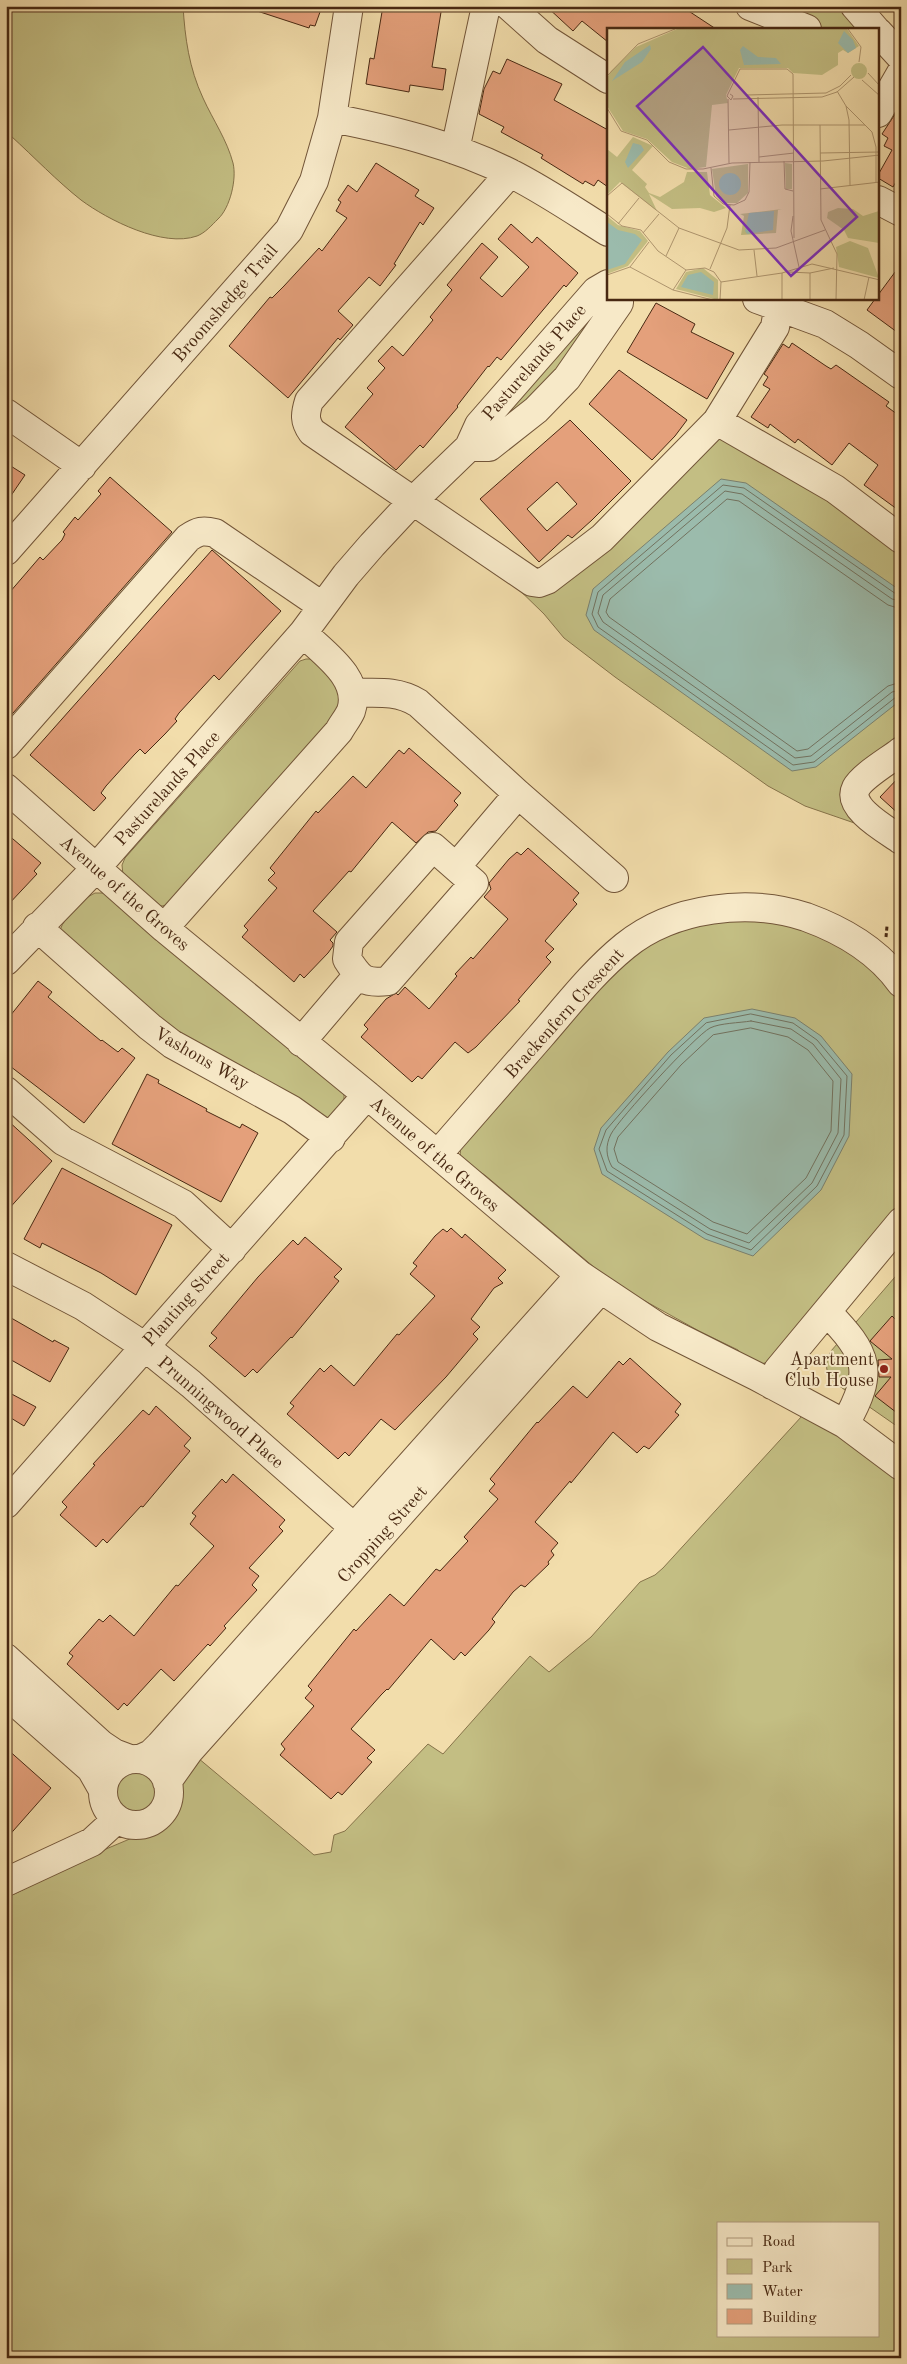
<svg xmlns="http://www.w3.org/2000/svg" width="907" height="2364" viewBox="0 0 907 2364" font-family="'Old Standard TT',serif">
  <rect width="100%" height="100%" fill="#f2ddab"/>
  <filter id="stains"><feTurbulence type="fractalNoise" baseFrequency=".004" numOctaves="4"/><feColorMatrix values="0 0 0 0 .2 0 0 0 0 .09 0 0 0 0 .02 0 0 0 .5 -.17"/></filter>
  <radialGradient id="worn" r=".72"><stop offset=".6" stop-color="#630" stop-opacity="0"/><stop offset="1" stop-color="#630" stop-opacity=".3"/></radialGradient>
  <!-- green -->
  <path fill="#c3be83" stroke="#86734a" fill-rule="evenodd" d="M 6,6 L 183,6 C 185,38 189,68 203,98 C 213,120 227,140 233,163 C 237,179 230,208 218,219 C 212,225 205,233 197,236 C 163,248 108,220 81,200 C 57,181 34,157 11,136 L 6,131 Z
    M 758,6 L 845,6 L 868,29 L 818,29 Z
    M 605,301 L 563,372 L 491,429 Z
    M 718,437 L 739,445 L 901,546 L 901,745 L 871,768 L 866,827 L 805,806 L 768,786 L 615,677 L 564,638 L 544,614 L 506,577 L 525,591 Z
    M 306,659 L 315,659 L 323,662 L 346,703 L 171,904 L 162,906 L 155,905 L 123,875 L 122,865 L 125,858 L 300,661 Z
    M 95,893 L 106,893 L 344,1093 L 344,1105 L 326,1121 L 192,1050 L 60,930 C 65,916 82,899 95,893 Z
    M 710,919 L 773,919 L 836,941 L 891,985 L 901,1000 L 901,1208 L 894,1219 L 767,1362 L 762,1364 L 749,1362 L 738,1350 L 699,1331 L 627,1291 L 601,1273 L 486,1176 C 471,1164 455,1168 462,1142 L 607,976 L 659,937 Z
    M 901,1270 L 901,1429 L 835,1383 C 825,1372 824,1364 831,1351 Z
    M 802,1416 L 853,1444 L 901,1482 L 901,2358 L 6,2358 L 6,1898 L 106,1849 L 132,1838 L 158,1833 L 177,1815 L 183,1778 L 198,1758 L 314,1855 L 331,1852 L 334,1835 L 345,1831 L 428,1744 L 443,1754 L 530,1656 L 549,1672 L 591,1637 L 640,1582 L 655,1575 L 663,1568 ZM 718,2223 L 878,2223 L 878,2335 L 718,2335 Z
    M112 1795a26 26 0 1 1 52 0a26 26 0 1 1-52 0Z"/>
  <!-- water -->
  <path fill="#9bbbac" stroke="#7a806e" d="M 721,479 L 746,483 L 901,591 L 901,700 L 816,767 L 792,771 L 594,630 L 586,615 L 593,589 Z
    M 752,1009 L 795,1018 L 821,1036 L 852,1074 L 849,1136 L 821,1190 L 753,1256 L 705,1239 L 602,1174 L 594,1149 L 601,1128 L 668,1052 L 704,1018 Z"/>
  <g fill="none" stroke-linecap="round" stroke-linejoin="round">
    <!-- shore -->
    <path stroke="#72725f" stroke-width="1" d="M 901,595 L 896,594 L 744,488 L 723,485 L 598,592 L 592,614 L 598,627 L 793,765 L 814,762 L 896,697 L 901,696
      M 901,601 L 892,599 L 742,494 L 725,491 L 603,595 L 598,613 L 603,622 L 795,758 L 811,756 L 892,692 L 901,690
      M 901,609 L 888,605 L 739,501 L 727,499 L 610,599 L 606,612 L 609,617 L 797,751 L 808,749 L 888,686 L 901,682
      M 751,1014 L 793,1023 L 817,1040 L 847,1076 L 844,1135 L 817,1186 L 751,1250 L 707,1234 L 607,1171 L 599,1149 L 606,1130 L 671,1055 L 706,1023 Z
      M 751,1021 L 791,1029 L 813,1044 L 841,1079 L 838,1133 L 812,1183 L 749,1243 L 710,1229 L 612,1167 C 606,1156 605,1146 611,1134 C 619,1119 695,1036 710,1028 C 720,1023 739,1023 751,1021 Z
      M 751,1028 L 788,1037 L 808,1050 L 833,1081 L 831,1131 L 806,1178 L 747,1234 L 713,1222 L 618,1162 L 614,1149 L 618,1137 L 681,1065 L 713,1035 Z"/>
  </g>
  <!-- building -->
  <path fill="#e4a07b" stroke="#482812" fill-rule="evenodd" d="M 251,6 L 302,6 L 320,12 L 315,26 L 310,25 L 309,28 L 251,9 Z
    M 383,6 L 442,6 L 432,67 L 446,69 L 443,90 L 410,85 L 409,92 L 366,84 L 370,58 L 374,59 Z
    M 546,6 L 681,6 L 716,29 L 608,29 L 608,42 L 582,21 L 573,31 Z
    M 507,59 L 562,84 L 554,100 L 608,130 L 608,187 L 598,180 L 594,186 L 585,181 L 583,184 L 541,158 L 543,155 L 501,132 L 504,127 L 479,114 L 484,89 L 493,71 L 500,74 Z
    M 901,105 L 901,173 L 893,187 L 878,178 L 878,175 L 892,150 L 884,146 L 888,138 L 882,134 Z
    M 376,163 L 419,190 L 415,196 L 434,208 L 423,225 L 420,222 L 394,264 L 396,265 L 380,286 L 369,277 L 338,311 L 353,325 L 340,340 L 338,338 L 288,398 L 229,346 L 270,297 L 272,298 L 284,286 L 319,248 L 322,251 L 347,218 L 336,211 L 341,202 L 338,200 L 348,185 L 357,192 Z
    M 511,224 L 532,243 L 537,237 L 578,273 L 566,287 L 564,285 L 501,360 L 497,357 L 489,367 L 488,366 L 457,406 L 458,407 L 423,448 L 420,445 L 396,470 L 345,427 L 373,394 L 367,388 L 385,368 L 378,361 L 392,346 L 403,356 L 433,320 L 430,317 L 452,290 L 447,285 L 482,243 L 498,257 L 480,278 L 502,297 L 529,267 L 498,239 Z
    M 901,264 L 901,335 L 867,310 L 875,299 L 878,299 L 878,295 Z
    M 656,303 L 695,324 L 691,332 L 734,353 L 707,399 L 627,352 Z
    M 792,343 L 826,366 L 831,369 L 836,365 L 889,402 L 886,406 L 901,417 L 901,512 L 864,485 L 878,465 L 849,443 L 832,465 L 798,439 L 795,443 L 770,424 L 768,428 L 751,417 L 770,389 L 763,385 L 768,377 L 764,374 L 783,344 L 789,348 Z
    M 619,370 L 687,420 L 675,436 L 652,460 L 589,404 Z
    M 570,420 L 631,481 L 592,520 L 572,538 L 568,535 L 539,562 L 480,499 ZM 557,482 L 577,504 L 547,531 L 527,509 Z
    M 6,463 L 25,475 L 6,503 Z
    M 110,477 L 172,532 L 6,721 L 6,602 L 11,596 L 9,593 L 40,557 L 43,560 L 62,540 L 65,534 L 63,532 L 75,517 L 78,520 L 101,494 L 98,491 Z
    M 212,550 L 281,611 L 219,680 L 214,675 L 179,713 L 175,719 L 177,721 L 165,734 L 145,754 L 140,749 L 134,755 L 106,786 L 101,793 L 106,798 L 94,811 L 30,755 Z
    M 409,748 L 461,793 L 454,801 L 458,805 L 436,831 L 428,832 L 416,843 L 392,822 L 351,872 L 349,871 L 313,911 L 337,932 L 330,940 L 333,943 L 333,946 L 328,953 L 304,978 L 300,974 L 294,982 L 242,937 L 248,930 L 244,926 L 277,888 L 268,880 L 275,873 L 270,868 L 316,811 L 318,813 L 353,776 L 366,788 L 399,750 L 404,754 Z
    M 901,775 L 901,816 L 880,797 Z
    M 6,833 L 41,863 L 34,871 L 37,874 L 6,907 Z
    M 528,848 L 579,893 L 573,900 L 577,904 L 545,941 L 554,949 L 546,957 L 551,962 L 518,1000 L 520,1001 L 476,1047 L 468,1053 L 455,1042 L 422,1079 L 418,1076 L 412,1082 L 361,1037 L 368,1029 L 364,1025 L 386,999 L 396,993 L 398,995 L 405,987 L 429,1009 L 457,976 L 455,974 L 471,957 L 473,959 L 508,919 L 484,897 L 491,889 L 489,883 L 509,859 L 517,852 L 521,855 Z
    M 38,981 L 52,992 L 48,997 L 101,1041 L 102,1040 L 118,1052 L 122,1048 L 135,1058 L 84,1123 L 6,1063 L 6,1021 Z
    M 147,1074 L 159,1080 L 158,1083 L 207,1109 L 206,1111 L 240,1128 L 242,1124 L 258,1133 L 221,1202 L 112,1144 Z
    M 6,1119 L 52,1161 L 6,1212 Z
    M 62,1168 L 172,1225 L 136,1295 L 101,1273 L 56,1250 L 42,1243 L 40,1248 L 24,1239 Z
    M 451,1228 L 462,1238 L 465,1234 L 506,1270 L 498,1278 L 503,1283 L 494,1288 L 471,1319 L 480,1327 L 473,1334 L 478,1339 L 446,1377 L 395,1430 L 381,1419 L 349,1456 L 345,1452 L 338,1459 L 287,1414 L 294,1406 L 290,1403 L 320,1368 L 324,1372 L 331,1365 L 354,1386 L 397,1334 L 399,1335 L 435,1296 L 410,1274 L 417,1266 L 413,1263 L 435,1236 L 443,1229 L 447,1232 Z
    M 305,1237 L 342,1269 L 334,1277 L 339,1281 L 292,1338 L 291,1337 L 257,1373 L 253,1369 L 245,1377 L 209,1346 L 217,1338 L 211,1333 L 258,1277 L 293,1240 L 298,1245 Z
    M 6,1315 L 53,1342 L 54,1340 L 69,1348 L 50,1382 L 6,1357 Z
    M 892,1316 L 901,1325 L 901,1416 L 875,1396 L 891,1377 L 879,1377 L 878,1360 L 892,1359 L 870,1341 Z
    M 630,1358 L 681,1404 L 675,1412 L 679,1415 L 649,1449 L 644,1446 L 637,1453 L 613,1432 L 571,1483 L 570,1481 L 535,1522 L 558,1543 L 551,1551 L 554,1555 L 548,1562 L 549,1564 L 525,1587 L 521,1585 L 513,1592 L 492,1619 L 495,1622 L 489,1630 L 465,1656 L 461,1652 L 454,1660 L 431,1639 L 388,1690 L 387,1689 L 381,1695 L 351,1729 L 375,1750 L 367,1758 L 372,1762 L 342,1795 L 338,1792 L 331,1799 L 280,1755 L 285,1749 L 281,1744 L 314,1706 L 305,1698 L 312,1690 L 308,1686 L 354,1629 L 356,1631 L 390,1594 L 404,1606 L 436,1569 L 440,1571 L 468,1541 L 464,1537 L 498,1499 L 489,1491 L 495,1484 L 490,1479 L 537,1422 L 538,1423 L 573,1386 L 587,1398 L 619,1361 L 623,1365 Z
    M 6,1391 L 36,1407 L 24,1426 L 6,1415 Z
    M 156,1406 L 191,1438 L 184,1446 L 190,1451 L 143,1507 L 141,1506 L 107,1543 L 103,1539 L 96,1547 L 60,1515 L 67,1507 L 62,1502 L 95,1465 L 93,1464 L 143,1410 L 149,1415 Z
    M 233,1474 L 285,1520 L 279,1527 L 283,1531 L 249,1568 L 259,1576 L 252,1585 L 257,1590 L 224,1626 L 226,1628 L 210,1646 L 208,1644 L 174,1681 L 161,1669 L 127,1706 L 124,1703 L 118,1710 L 67,1664 L 73,1656 L 69,1653 L 99,1619 L 103,1622 L 110,1615 L 134,1636 L 176,1585 L 178,1586 L 214,1546 L 190,1524 L 196,1516 L 192,1513 L 222,1479 L 226,1483 Z
    M 6,1748 L 51,1788 L 6,1839 Z"/>
  <g fill="none" stroke-linecap="round" stroke-linejoin="round">
    <!-- minor casing -->
    <g stroke="#725538" stroke-width="30">
      <path id="minor" d="M 509,6 L 547,40 L 608,79
        M 750,6 L 807,29
        M 855,6 L 875,29
        M 878,32 L 901,57
        M 878,113 L 901,73
        M 332,118 C 393,130 454,145 510,173 C 544,190 576,212 608,232
        M 455,150 L 486,6
        M 510,173 L 309,401 C 305,414 304,421 312,432 L 532,582 L 539,583 L 547,580 L 602,538 L 717,421 L 775,327 L 780,299
        M 878,200 L 901,212
        M 757,299 L 825,324 L 859,345 L 901,375
        M 6,413 L 82,466
        M 717,421 L 835,489 L 901,539
        M 469,447 L 489,447 L 536,410 L 567,378 L 619,303 L 619,299
        M 6,551 L 289,230 L 314,181 L 332,118 L 349,6
        M 353,693 C 376,693 397,690 418,703 L 518,794
        M 6,745 L 188,538 C 198,531 203,530 215,533 L 322,606
        M 901,751 C 890,760 862,776 856,788 C 846,808 887,830 901,840
        M 6,788 L 164,928 L 367,1095 L 580,1275 L 658,1327 L 756,1376 L 845,1424 L 901,1466
        M 433,847 L 474,883 L 388,981 C 364,984 360,979 347,959 L 349,942 Z
        M 456,867 L 518,794 L 614,878
        M 37,927 L 150,1027 L 172,1044 L 292,1110 L 331,1138
        M 164,928 L 339,731 C 342,725 348,718 351,711 C 362,678 323,653 303,633
        M 6,961 L 96,868 L 303,633 L 346,575 L 372,545 L 413,501 L 469,447 L 479,425 L 596,291 L 608,284
        M 301,1042 L 358,975
        M 6,1091 L 63,1141 L 183,1204 L 232,1249
        M 438,1154 C 472,1115 506,1076 540,1037 C 567,1006 593,972 625,946 C 673,907 749,898 806,917 C 842,930 878,951 901,983
        M 6,1266 L 83,1306 L 144,1346 L 191,1384 L 368,1540
        M 827,1312 C 868,1354 875,1371 845,1424
        M 772,1385 L 778,1370 L 901,1222
        M 6,1504 L 367,1095
        M 6,1658 L 102,1745 L 114,1753 L 130,1759
        M 6,1694 L 91,1769 L 103,1790
        M 140,1759 L 151,1754 L 160,1745 L 580,1275
        M103 1792a33 33 0 1 1 66 0a33 33 0 1 1-66 0Z
        M 167,1782 L 189,1751 L 600,1290
        M 6,1882 L 92,1842 L 117,1819"/>
    </g>
    <!-- path -->
    <path stroke="#482812" stroke-width="3" stroke-dasharray="4 2.5" stroke-linecap="butt" d="M 886,937 L 887,926"/>
    <!-- minor -->
    <use href="#minor" stroke="#f7e9c8" stroke-width="28"/>
  </g>
  <!-- markers -->
  <circle fill="#8f2418" stroke="#f7e9c8" stroke-width="2" cx="884" cy="1369" r="5"/>
  <g text-anchor="middle" stroke-width="4" stroke-linejoin="round" paint-order="stroke">
    <!-- street labels -->
    <g font-size="18" fill="#482812" stroke="#f7e9c8">
      <text transform="translate(225 303) rotate(-49)" y="6">Broomshedge Trail</text>
      <text transform="translate(534 362) rotate(-49)" y="6">Pasturelands Place</text>
      <text transform="translate(167 788) rotate(-48)" y="6">Pasturelands Place</text>
      <text transform="translate(125 893) rotate(41)" y="6">Avenue of the Groves</text>
      <text transform="translate(564 1013) rotate(-48)" y="6">Brackenfern Crescent</text>
      <text transform="translate(202 1058) rotate(30)" y="6">Vashons Way</text>
      <text transform="translate(435 1154) rotate(41)" y="6">Avenue of the Groves</text>
      <text transform="translate(186 1299) rotate(-48)" y="6">Planting Street</text>
      <text transform="translate(221 1412) rotate(41)" y="6">Prunningwood Place</text>
      <text transform="translate(382 1534) rotate(-48)" y="6">Cropping Street</text>
    </g>
    <!-- poi labels -->
    <g font-size="18" fill="#482812" stroke="#f7e9c8" text-anchor="end">
      <text x="874" y="1365">Apartment<tspan x="874" dy="21">Club House</tspan></text>
    </g>
  </g>
  <!-- overview -->
  <g transform="translate(607 28)">
    <rect width="272" height="272" fill="#f2ddab"/>
    <path d="M 70,1 L 240,1 L 252,18 L 241,25 L 236,22 L 231,25 L 231,37 L 215,47 L 186,45 L 181,40 L 132,40 L 119,67 L 121,75 L 105,77 L 99,139 L 83,141 L 65,134 L 40,111 L 16,103 L 0,78 L 0,50 L 4,43 L 29,19 ZM244 43a8 8 0 1 1 16 0a8 8 0 1 1-16 0ZM 26,109 L 46,118 L 25,142 L 40,156 L 38,159 L 42,165 L 53,169 L 77,154 L 80,144 L 100,144 L 103,167 L 119,180 L 107,184 L 93,180 L 65,181 L 42,166 L 50,183 L 13,154 L 0,167 L 0,121 L 10,129 ZM 178,135 L 185,136 L 185,161 L 179,161 ZM 141,136 L 141,165 L 130,175 L 116,175 L 109,168 L 105,141 ZM 231,180 L 246,181 L 256,188 L 272,183 L 272,215 L 241,210 L 237,202 L 220,190 L 221,184 ZM 175,181 L 171,182 L 169,205 L 134,207 L 137,188 L 133,186 ZM 0,188 L 11,197 L 33,203 L 41,213 L 21,238 L 0,246 ZM 243,213 L 261,220 L 272,250 L 232,239 L 229,219 ZM 96,240 L 111,252 L 111,272 L 69,261 L 79,244 Z" fill="#c3be83"/>
    <path d="M 237,3 L 246,12 L 249,20 L 241,25 L 231,15 ZM 43,17 L 44,21 L 35,34 L 5,53 L 18,34 ZM 136,18 L 151,29 L 169,30 L 174,36 L 137,37 L 133,22 ZM 26,115 L 34,117 L 37,122 L 21,140 L 18,134 ZM112 156a11 11 0 1 1 22 0a11 11 0 1 1-22 0ZM 167,183 L 166,202 L 140,206 L 138,203 L 142,185 ZM 0,194 L 11,202 L 28,206 L 35,212 L 18,236 L 0,242 ZM 94,244 L 107,254 L 106,267 L 74,259 L 81,247 Z" fill="#9bbbac"/>
    <path fill="none" stroke="#ae956e" stroke-width="1" d="M 241,1 L 254,19 L 252,34M 261,45 L 273,58M 0,48 L 31,16 L 68,1M 255,52 L 273,68M 230,63 L 239,78 L 242,92 L 243,157M 123,66 L 126,68 L 124,72 L 120,68 L 133,41 L 180,41 L 186,46 L 187,210M 140,67 L 219,65 L 233,58 L 244,47M 151,69 L 152,134M 121,71 L 122,135M 126,71 L 215,69 L 230,64 L 247,49M 239,78 L 265,104 L 269,119 L 269,154M 0,80 L 14,103 L 40,112 L 62,134 L 79,141 L 96,141 L 125,135 L 216,133 L 273,127M 213,97 L 214,192 L 230,226 L 229,272M 122,102 L 175,97 L 258,97M 213,125 L 273,124M 152,129 L 187,125M 177,133 L 178,161 L 186,163M 104,140 L 107,168 L 116,176 L 127,177 L 138,172 L 142,164 L 143,134M 213,161 L 273,154M 0,168 L 15,155 L 72,200 L 132,222 L 169,220 L 218,202M 0,186 L 15,198 L 34,202 L 51,223 L 79,242M 186,188 L 184,203 L 192,239M 11,196 L 32,170M 36,205 L 52,186M 147,222 L 150,248M 59,228 L 72,200M 23,239 L 66,262 L 106,272M 103,241 L 120,200 L 123,177M 182,244 L 203,245 L 227,240M 175,245 L 175,272M 0,247 L 23,239 L 42,214M 114,254 L 175,245 L 205,236 L 273,252M 66,262 L 79,242 L 98,240 L 107,244 L 114,254 L 113,272M 203,272 L 203,245M 257,272 L 262,249"/>
    <path fill="#7b2cbf" fill-opacity="0.15" stroke="#7b2cbf" stroke-width="2.5" d="M 96,19 L 250,189 L 184,248 L 30,78 Z"/>
    <rect width="272" height="272" fill="none" stroke="#482812" stroke-width="2.5"/>
  </g>
  <!-- margin -->
  <rect width="907" height="2364" fill="none" stroke="#f2ddab" stroke-width="25"/>
  <rect x="8" y="8" width="892" height="2349" fill="none" stroke="#482812" stroke-width="2.5"/>
  <rect x="12" y="12" width="882" height="2339" fill="none" stroke="#482812"/>
  <!-- legend -->
  <rect x="717" y="2222" width="162" height="115" fill="#f7e9c8" stroke="#b19c7f"/>
  <rect x="727" y="2238" width="25" height="8" fill="#f7e9c8" stroke="#b19c7f"/>
  <text x="762" y="2246" font-size="15" fill="#482812">Road</text>
  <rect x="727" y="2259" width="25" height="15" fill="#c3be83" stroke="#b19c7f"/>
  <text x="762" y="2272" font-size="15" fill="#482812">Park</text>
  <rect x="727" y="2284" width="25" height="15" fill="#9bbbac" stroke="#b19c7f"/>
  <text x="762" y="2296" font-size="15" fill="#482812">Water</text>
  <rect x="727" y="2309" width="25" height="15" fill="#e4a07b" stroke="#b19c7f"/>
  <text x="762" y="2322" font-size="15" fill="#482812">Building</text>
  <rect width="100%" height="100%" filter="url(#stains)"/>
  <rect width="100%" height="100%" fill="url(#worn)"/>
</svg>
